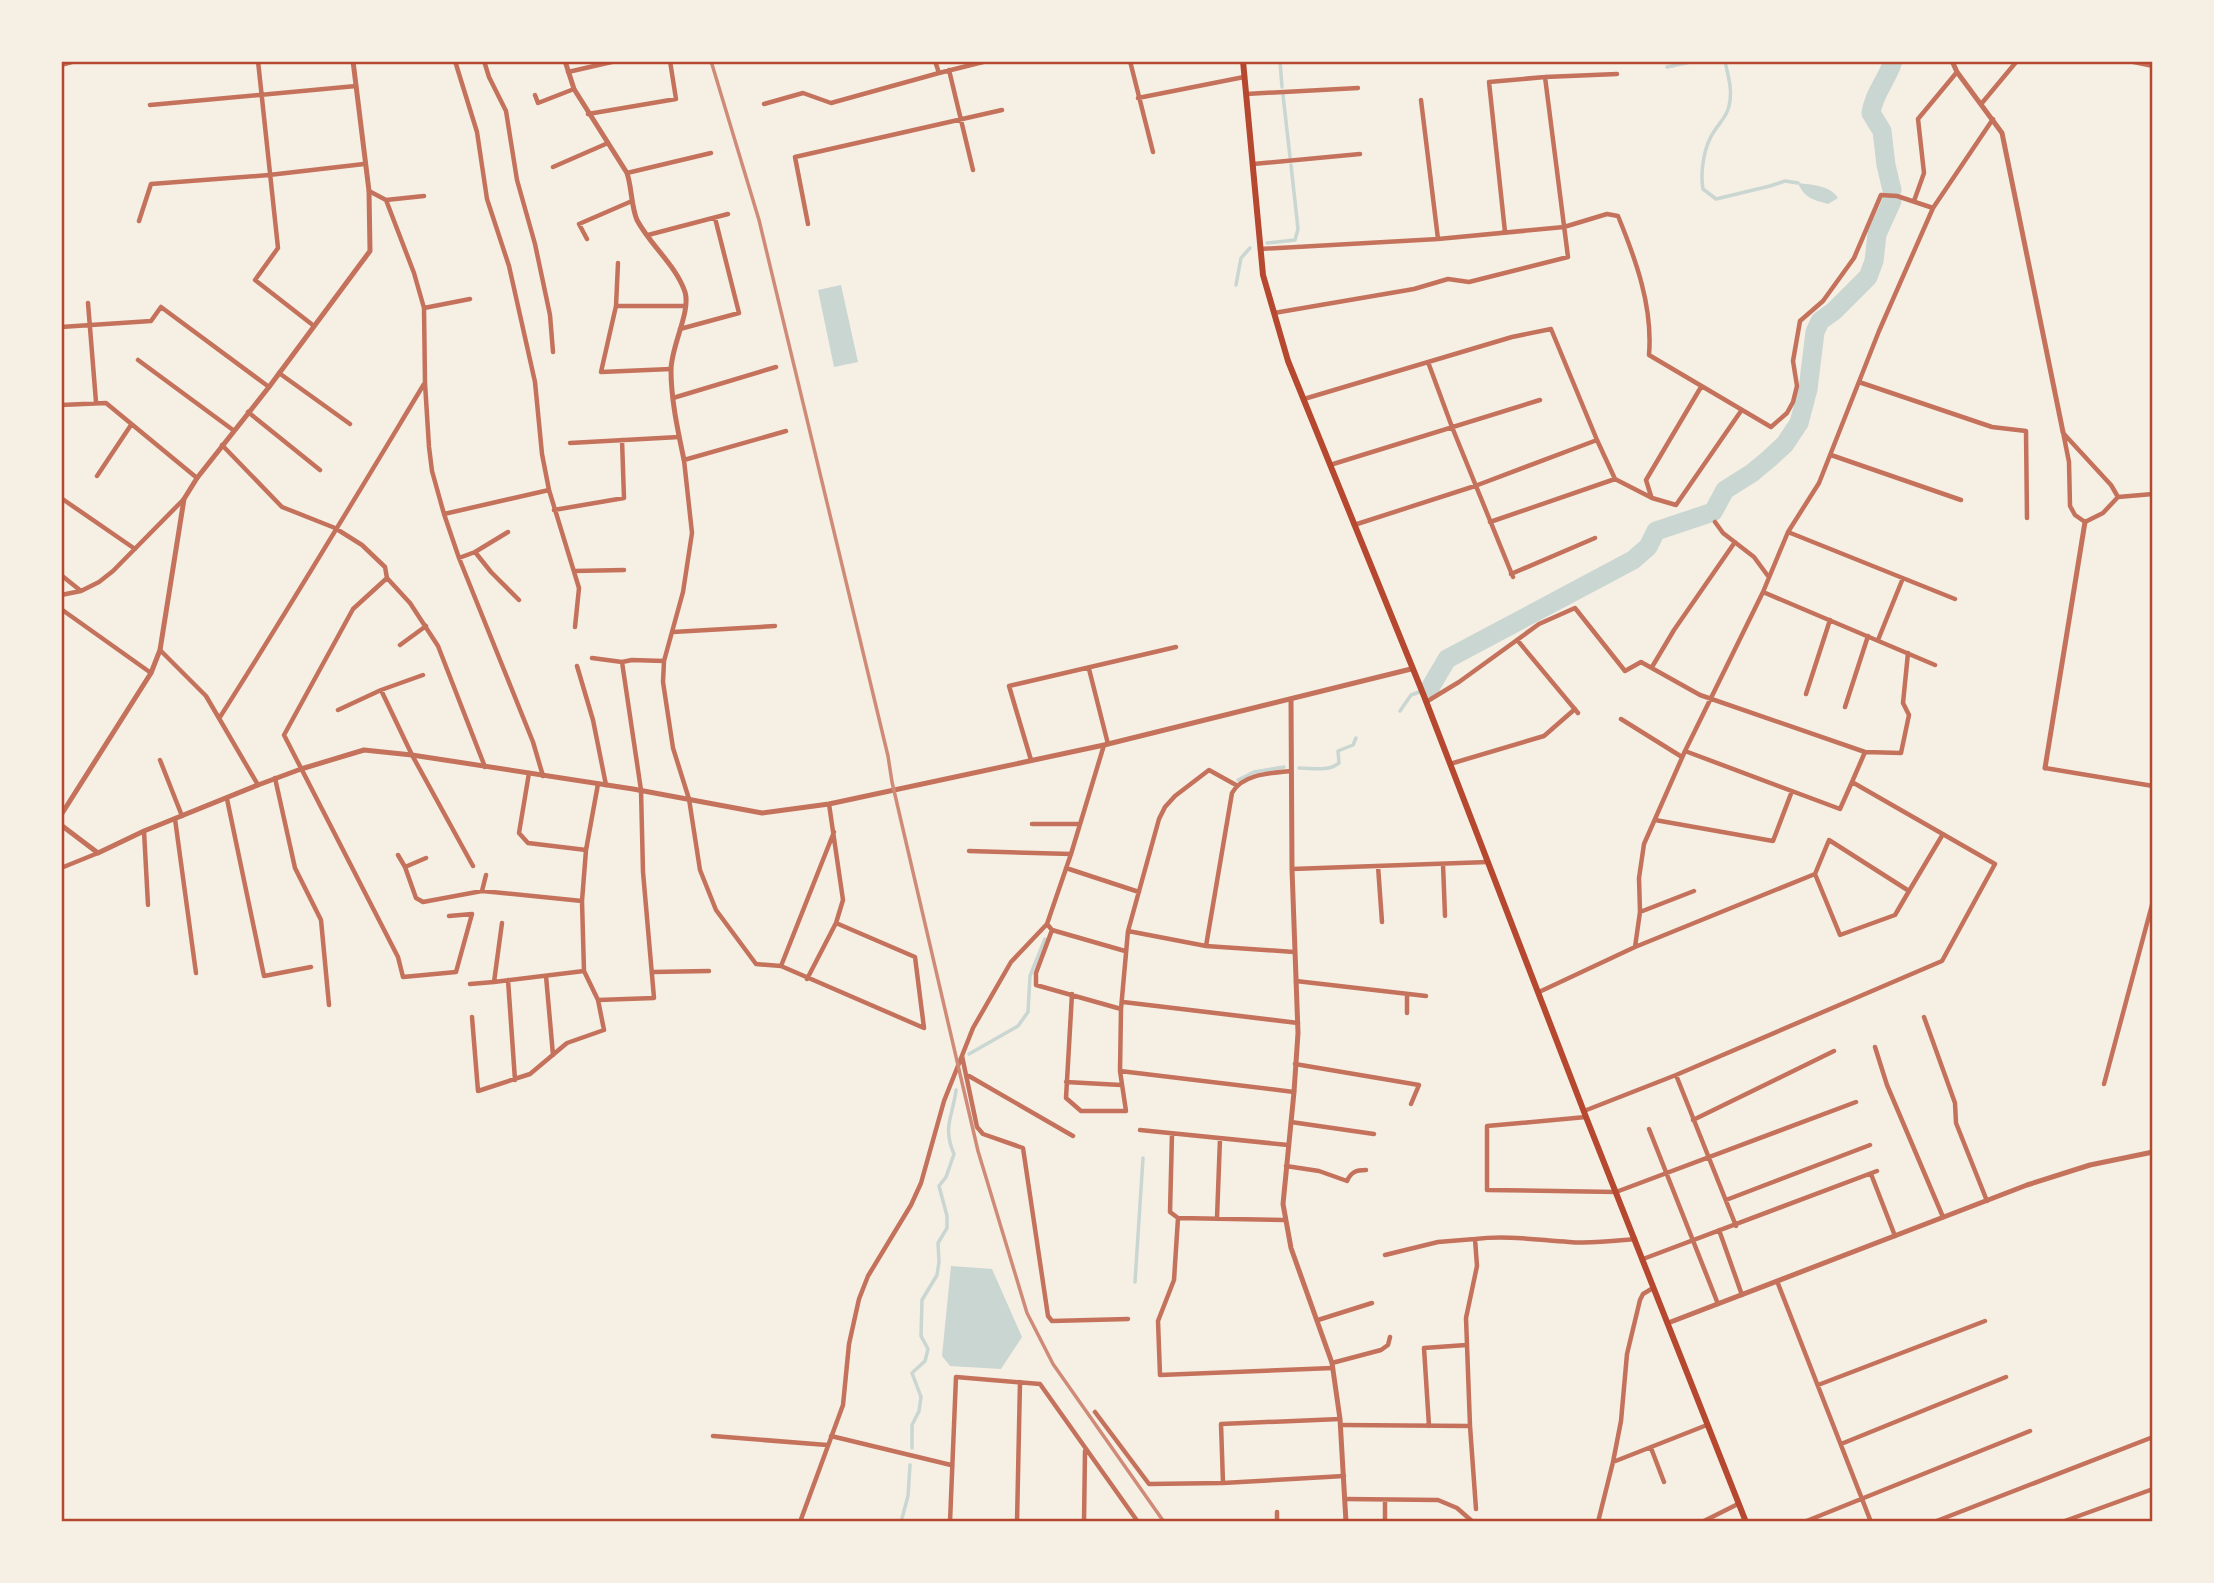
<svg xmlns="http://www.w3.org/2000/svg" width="2214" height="1583" viewBox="0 0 2214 1583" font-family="Roboto,sans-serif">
  <rect width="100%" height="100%" fill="#f6efe4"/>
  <!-- water -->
  <path fill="#c9d6d2" d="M 1798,183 C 1812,185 1830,185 1838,198 L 1828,204 C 1814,200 1804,198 1798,183 Z
    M 841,285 L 858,362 L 834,367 L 818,290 Z
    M 951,1266 L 992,1269 L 1022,1337 L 1001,1369 L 950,1366 L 942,1356 Z"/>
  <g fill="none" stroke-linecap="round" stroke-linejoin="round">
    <!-- stream -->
    <path stroke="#c9d6d2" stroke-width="3.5" d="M 1280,61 L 1282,87
      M 1725,61 C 1728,76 1733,90 1729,106 C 1727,116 1721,121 1715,130 C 1704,145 1700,171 1703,189 L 1716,199 L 1770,186 L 1785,181 L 1798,183
      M 1667,67 L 1695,61
      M 1283,95 L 1290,157
      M 1267,243 L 1295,240 L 1298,229 L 1291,165
      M 1236,285 L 1241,258 L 1250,248
      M 1400,711 L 1411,695 L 1430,688
      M 1299,768 C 1314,768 1327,772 1339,763 L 1338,751 L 1353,745 L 1356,738
      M 1238,780 L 1254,772 L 1284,767
      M 969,1054 L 1018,1026 L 1028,1012 L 1030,976 L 1045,939
      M 1135,1282 L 1143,1158
      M 912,1448 L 912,1425 L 919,1411 L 921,1397 L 912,1373 L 925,1361 L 928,1349 L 921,1336 L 922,1300 L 937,1275 L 939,1262 L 938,1243 L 947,1228 L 947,1216 L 939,1186 L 946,1177 L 954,1154 C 942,1127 953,1116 956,1090
      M 901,1522 L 908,1496 L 910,1465"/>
    <!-- river -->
    <path stroke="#c9d6d2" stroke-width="19" d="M 1892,190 L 1886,165 L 1882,131 L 1871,113 C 1874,93 1887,80 1893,61
      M 1430,688 L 1447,659 L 1633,560 L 1648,547 L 1656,531 L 1713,512 L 1725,490 L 1752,473 L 1770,458 L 1785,444 L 1799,423 L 1808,389 L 1815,332 L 1820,321 L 1834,311 L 1868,277 L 1874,261 L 1877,234 L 1892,201"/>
    <!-- minor -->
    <path stroke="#c5725c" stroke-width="4.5" d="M 258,61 L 278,248 L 255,280 L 314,326
      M 455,61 L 477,132 L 487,199 L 509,266 L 535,382 L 542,454 L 549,490 L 579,588 L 575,627
      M 484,61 L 489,77 L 506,111 L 517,180 L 535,244 L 550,315 L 553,352
      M 935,61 L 939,73 L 987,61
      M 1130,61 L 1153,152
      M 2129,61 L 2153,66
      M 61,65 L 75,61
      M 949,70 L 973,170
      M 568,72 L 616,61
      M 1246,94 L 1358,88
      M 535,95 L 538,103 L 574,89
      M 1138,98 L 1244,77
      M 1421,100 L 1438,239
      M 1982,103 L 2017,61
      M 764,104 L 803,93 L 831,103 L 939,73
      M 150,105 L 356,86
      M 588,114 L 676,99 L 670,61
      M 1253,164 L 1360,154
      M 553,167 L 608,143
      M 627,173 L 711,153
      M 369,191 L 386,200 L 414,273 L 424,308 L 425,383 L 429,447 L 432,471 L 444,514 L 459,558 L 533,742 L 543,776
      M 386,200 L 424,196
      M 1914,201 L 1924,173 L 1918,119 L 1957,72
      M 139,221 L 151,184 L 269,175 L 364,164
      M 808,224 L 795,157 L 1002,110
      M 1505,232 L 1489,82 L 1545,77
      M 648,235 L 728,214
      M 587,239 L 579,224 L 632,201
      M 1260,249 L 1438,239 L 1564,227 L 1607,214 L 1618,216 C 1636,260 1653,307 1649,355 L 1771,427 L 1787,413 L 1793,402 L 1797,386 L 1793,361 L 1800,321 L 1823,301 L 1854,258 L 1881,195 L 1897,196 L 1933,208
      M 618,263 L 616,306 L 601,372 L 671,369
      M 88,303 L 96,402
      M 616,306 L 685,306
      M 424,308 L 470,299
      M 1274,313 L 1414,289 L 1448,279 L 1469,282 L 1568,257 L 1545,77 L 1617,74
      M 61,327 L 151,321 L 161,307 L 269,387
      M 680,329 L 739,313 L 715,218
      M 138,360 L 233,430
      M 1428,362 L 1452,427 L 1513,577
      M 279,373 L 350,424
      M 1859,382 L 1992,427 L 2026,431 L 2027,518
      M 673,398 L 776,367
      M 1304,399 L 1512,337 L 1551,329 L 1597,440 L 1475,486 L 1354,525
      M 61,405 L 106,403 L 197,478
      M 248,412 L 320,470
      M 2063,432 L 2069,462 L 2070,506 L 2075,515 L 2085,522 L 2103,513 L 2118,497 L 2153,494
      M 2064,434 L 2111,485 L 2118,497
      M 1597,440 L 1615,479 L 1652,498 L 1676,505 L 1741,411
      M 570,443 L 679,437
      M 222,445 L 282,507 L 335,528 L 362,545 L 385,567 L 387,578 L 410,603 L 438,646 L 485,767
      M 1831,455 L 1961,500
      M 1330,465 L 1540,400
      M 97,476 L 131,425
      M 1651,496 L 1646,480 L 1701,387
      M 61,498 L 135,549
      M 554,510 L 624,498 L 622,440
      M 444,514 L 549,490
      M 1490,522 L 1615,479
      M 1715,522 L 1723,533 L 1754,557 L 1768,576
      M 1788,532 L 1955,599
      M 475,552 L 491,572 L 519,600
      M 459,558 L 475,552 L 508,532
      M 574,571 L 624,570
      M 1511,574 L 1595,538
      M 61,575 L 81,591 L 99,582 L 113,571 L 183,500
      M 387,578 L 353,609 L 284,735 L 398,957 L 403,977 L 456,972 L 472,914 L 449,916
      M 1763,592 L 1935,665
      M 61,595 L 81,591
      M 61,609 L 151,673
      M 673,632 L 775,626
      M 1878,640 L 1903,578
      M 1518,641 L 1578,713
      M 400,645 L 426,626
      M 160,650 L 206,696 L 258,785
      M 592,658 L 622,662
      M 577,666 L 593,720 L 606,785
      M 1652,667 L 1674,630 L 1735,542
      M 1089,669 L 1108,744
      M 381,690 L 412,755 L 473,866
      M 1806,694 L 1830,620
      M 1426,702 L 1459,682 L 1539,624 L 1575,608 L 1625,671 L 1641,662 L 1700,695 L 1865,752 L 1852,782 L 1995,864 L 1942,961 L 1676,1075 L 1584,1111
      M 1845,707 L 1868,636
      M 338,710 L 381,690 L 423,675
      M 220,717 C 290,607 357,495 424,384
      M 1621,719 L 1682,757
      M 1685,751 L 1840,809 L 1852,782
      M 1865,752 L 1901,753 L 1909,715 L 1903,703 L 1908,653
      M 160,760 L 182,816
      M 1031,760 L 1009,686 L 1176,647
      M 1450,764 L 1544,736 L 1575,709
      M 2045,768 L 2153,786
      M 529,773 L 519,833 L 528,843 L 586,850
      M 275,778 L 295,868 L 321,920 L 329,1005
      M 1236,785 L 1209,770 L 1175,796 L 1165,807 L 1159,819 L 1128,931 L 1206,946 L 1294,952
      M 227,799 L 264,976 L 311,967
      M 175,819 L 196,973
      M 1655,820 L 1773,841 L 1792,791
      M 1032,824 L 1080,824
      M 144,831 L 148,905
      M 834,832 L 781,966 L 924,1028 L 915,957 L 836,923
      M 1829,840 L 1909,891 L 1895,915 L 1840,935 L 1815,874 Z
      M 969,851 L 1071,854
      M 398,855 L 405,867 L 416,898 L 423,902 L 482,891 L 582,901
      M 1443,864 L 1445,916
      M 1378,866 L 1382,922
      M 405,867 L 426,858
      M 61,868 L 98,853
      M 1066,868 L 1139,892
      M 1292,869 L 1488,862
      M 482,891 L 486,875
      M 1909,891 L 1943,834
      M 1640,912 L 1694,891
      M 502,923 L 494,982 L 584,971
      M 1047,924 L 1052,930 L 1036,973 L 1036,985 L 1121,1009
      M 1052,930 L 1125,951
      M 1206,946 L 1232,793 C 1242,774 1271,773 1291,771
      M 1635,947 L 1815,874
      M 781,966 L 756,964 L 716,910 L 700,870 L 689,799 L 673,748 L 663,682 L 664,661 L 683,592 L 692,533 L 684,460 L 786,431
      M 653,972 L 709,971
      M 546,976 L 553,1055
      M 807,979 L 836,923 L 843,900 L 829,804
      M 508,980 L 515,1080
      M 1296,981 L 1426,996
      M 470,984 L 494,982
      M 1539,992 L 1635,947 L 1640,912 L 1639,878 L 1644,844 L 1685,751 L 1763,592 L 1788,532 L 1819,483 L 1879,331 L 1933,208 L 1993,119
      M 1072,994 L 1066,1098 L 1081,1111 L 1126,1111 L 1120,1071 L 1121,1009 L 1128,931
      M 1407,994 L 1407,1013
      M 598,1000 L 654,998 L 643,872 L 641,790 L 622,662 L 632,660 L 664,661
      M 1123,1002 L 1298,1023
      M 472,1017 L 478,1091 L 530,1074 L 567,1043 L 604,1030 L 598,1000 L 584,971 L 582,901 L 586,850 L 598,784
      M 1924,1017 L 1955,1103 L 1956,1123 L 1987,1201
      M 1875,1047 L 1887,1085 L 1943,1217
      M 962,1056 L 977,1127 L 983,1134 L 1023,1148 L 1048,1316 L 1052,1321 L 1128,1319
      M 1295,1064 L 1419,1085 L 1411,1104
      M 1120,1071 L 1294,1092
      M 1676,1075 L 1736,1226
      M 969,1076 L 1073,1136
      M 1066,1082 L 1121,1085
      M 2104,1084 L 2153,901
      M 1586,1117 L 1487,1126 L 1487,1190 L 1616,1192 L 1856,1102
      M 1693,1120 L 1834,1051
      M 1291,1122 L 1374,1134
      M 1649,1129 L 1718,1304
      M 1140,1130 L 1288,1145
      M 1172,1134 L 1170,1212 L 1178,1218
      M 1286,1166 L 1319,1171 L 1347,1181 C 1351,1172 1356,1170 1366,1170
      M 1871,1174 L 1895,1236
      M 1726,1200 L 1870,1145
      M 1217,1218 L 1220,1139
      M 1284,1220 L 1178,1218 L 1174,1280 L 1158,1321 L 1160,1375 L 1333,1368
      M 1719,1230 L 1742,1295
      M 1385,1255 L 1438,1242 L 1475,1239
      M 1643,1259 L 1877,1171
      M 1777,1281 L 1871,1522
      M 1318,1320 L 1372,1303
      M 1332,1363 L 1381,1350 L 1388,1345 L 1390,1337
      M 1818,1385 L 1985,1321
      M 1095,1412 L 1149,1484 L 1223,1483
      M 1340,1419 L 1221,1424 L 1223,1483 L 1344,1476
      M 1341,1425 L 1470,1426 L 1466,1318 L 1477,1266 L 1475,1239 C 1507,1235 1537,1240 1569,1242 C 1591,1244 1613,1241 1635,1239
      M 1429,1426 L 1424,1348 L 1466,1345
      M 1470,1426 L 1476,1509
      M 713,1436 L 827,1445
      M 831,1436 L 951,1465
      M 1841,1444 L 2006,1377
      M 1651,1448 L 1664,1482
      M 1613,1462 L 1707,1425
      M 1345,1499 L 1438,1500 L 1457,1508 L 1473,1522
      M 1385,1500 L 1385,1522
      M 1277,1512 L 1277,1522
      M 800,1522 L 843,1405 L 849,1344 L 859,1299 L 868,1276 L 911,1205 L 921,1183 L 944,1101 L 973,1028 L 1011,962 L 1047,924 L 1071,854 L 1104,745
      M 950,1522 L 956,1377 L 1040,1384 L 1138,1522
      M 1017,1522 L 1020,1382
      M 1084,1522 L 1085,1451
      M 1598,1522 L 1613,1462 L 1621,1421 L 1627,1354 L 1640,1300 L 1643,1294 L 1653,1288
      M 1702,1522 L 1738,1504
      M 1804,1522 L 2030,1431
      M 1934,1522 L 2153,1437
      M 2062,1522 L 2153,1489"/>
    <!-- tertiary -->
    <path stroke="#c5725c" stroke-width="5" d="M 565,61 L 574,89 L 627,173 C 632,188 631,206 637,220 C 650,245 676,265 685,292 C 691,312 671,346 671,370 C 671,400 678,431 684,460
      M 1952,61 L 1957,72 L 2002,133 L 2063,432
      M 1291,699 L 1292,869 L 1298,1033 L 1294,1092 L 1283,1204 L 1291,1248 L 1332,1363 L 1340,1419 L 1346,1522
      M 2045,768 L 2085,522
      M 61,815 L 151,673 L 160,650 L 184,499 L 197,478 L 269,387 L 370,251 L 369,191 L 353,61
      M 61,825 L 98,853 L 144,831 L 258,785 L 301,769 L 364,750 L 412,755 L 633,789 L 762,813 L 829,804 L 1104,745 L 1411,669
      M 1668,1323 L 2027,1185 L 2090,1165 L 2153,1152"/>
    <!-- secondary -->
    <path stroke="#b5482f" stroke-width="6" d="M 1243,61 L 1263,275 L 1288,361 L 1424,696 L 1586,1117 L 1746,1522"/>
    <!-- rail -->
    <path stroke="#cf8b77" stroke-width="3.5" d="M 711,61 L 759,220 L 888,756 L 892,782 L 978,1151 L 1027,1313 L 1053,1364 L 1164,1522"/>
  </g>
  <!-- border -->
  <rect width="2214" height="1583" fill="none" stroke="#f6efe4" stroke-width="126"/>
  <rect x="63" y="63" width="2088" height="1457" fill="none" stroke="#b5482f" stroke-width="2.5"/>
</svg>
